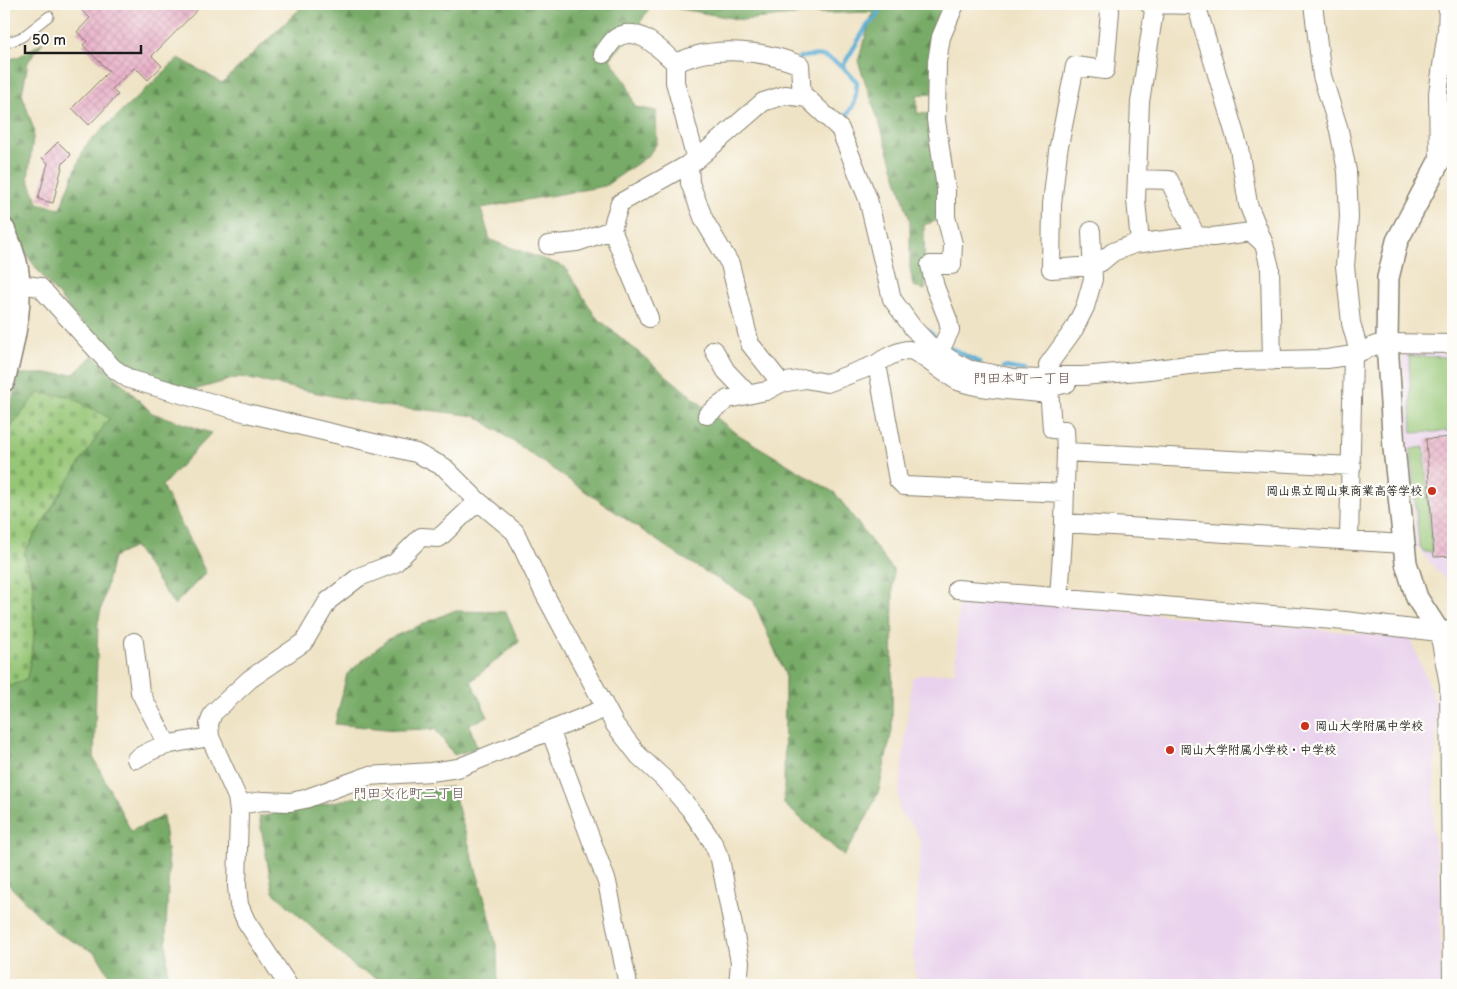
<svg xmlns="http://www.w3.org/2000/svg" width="1457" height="989" viewBox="0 0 1457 989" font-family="'Balsamiq Sans','Klee One',sans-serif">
  <defs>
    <pattern id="forest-firs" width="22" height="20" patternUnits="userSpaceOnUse" patternTransform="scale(1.25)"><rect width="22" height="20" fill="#78ab67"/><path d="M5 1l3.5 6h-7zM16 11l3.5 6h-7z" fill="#628a54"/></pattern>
    <pattern id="cemetery-stones" width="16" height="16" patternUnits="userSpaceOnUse" patternTransform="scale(1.25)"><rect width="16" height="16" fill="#96c676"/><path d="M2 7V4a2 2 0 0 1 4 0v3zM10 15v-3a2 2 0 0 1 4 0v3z" fill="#81aa66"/></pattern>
    <pattern id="building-cross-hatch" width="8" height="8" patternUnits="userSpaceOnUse" patternTransform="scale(1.25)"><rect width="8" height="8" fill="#e8b0c8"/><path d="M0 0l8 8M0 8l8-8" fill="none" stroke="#c697ab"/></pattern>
  </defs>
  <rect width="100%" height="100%" fill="#fdfcf7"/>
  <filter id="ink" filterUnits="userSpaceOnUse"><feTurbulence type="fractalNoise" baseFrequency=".02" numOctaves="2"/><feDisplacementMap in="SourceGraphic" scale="10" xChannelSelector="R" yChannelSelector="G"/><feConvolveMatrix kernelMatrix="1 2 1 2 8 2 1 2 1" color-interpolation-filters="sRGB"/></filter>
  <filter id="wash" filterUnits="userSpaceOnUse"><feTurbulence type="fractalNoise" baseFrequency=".0096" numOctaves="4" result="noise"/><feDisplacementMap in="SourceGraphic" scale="20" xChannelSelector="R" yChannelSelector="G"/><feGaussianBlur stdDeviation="1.12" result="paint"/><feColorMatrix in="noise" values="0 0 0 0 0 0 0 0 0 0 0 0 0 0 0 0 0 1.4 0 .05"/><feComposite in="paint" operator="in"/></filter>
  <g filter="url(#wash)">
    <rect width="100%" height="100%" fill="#efe3c5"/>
    <!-- built -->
    <path fill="#e9d2ed" d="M 1402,351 L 1453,353 L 1453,589 L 1416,546 L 1407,436 Z
      M 965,596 L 1410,638 L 1437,705 L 1433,832 L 1440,880 L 1441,985 L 917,985 L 913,956 L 921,843 L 914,827 L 899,813 L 899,795 L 912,678 L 918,675 L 955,672 L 959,600 Z"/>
    <!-- grass -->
    <path fill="#96c676" stroke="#597149" d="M 1409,356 L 1453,357 L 1453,431 L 1412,433 Z
      M 1424,447 L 1432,552 L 1424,552 L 1419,545 L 1411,449 Z"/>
    <!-- forest -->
    <path fill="url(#forest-firs)" stroke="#4a6442" d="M 305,4 L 951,4 L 933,94 L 917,95 L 917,113 L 932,114 L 941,219 L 924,225 L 925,290 L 913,286 L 910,268 L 910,221 L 884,137 L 858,61 L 873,12 L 804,14 L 743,20 L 652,4 L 636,29 L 610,59 L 627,84 L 635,107 L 656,111 L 657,143 L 648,156 L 605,186 L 481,208 L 490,240 L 565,267 L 595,316 L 734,432 L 835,493 L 893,570 L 892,730 L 879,790 L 868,815 L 844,856 L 784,804 L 785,674 L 753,600 L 681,557 L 476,416 L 428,410 L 381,406 L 240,377 L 194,390 L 129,373 L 86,329 L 40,273 L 28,257 L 4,206 L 4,61 L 20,56 L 43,42 L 28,62 L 22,94 L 34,130 L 28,178 L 38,203 L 60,209 L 85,146 L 179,58 L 222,83 Z
      M 93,355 L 152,413 L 211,433 L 162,486 L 206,573 L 174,605 L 135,547 L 113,557 L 98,623 L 94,759 L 131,831 L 163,816 L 169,868 L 166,928 L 168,984 L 158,985 L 115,985 L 96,953 L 55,932 L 4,880 L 4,686 L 11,686 L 33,585 L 24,553 L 63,489 L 38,393 L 4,437 L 4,421 L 12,401 L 19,374 L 74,374 Z
      M 453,611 L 506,612 L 519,642 L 471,681 L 488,717 L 469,724 L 477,748 L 454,755 L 435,729 L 396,730 L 335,724 L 347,674 L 388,639 Z
      M 452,787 L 491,921 L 497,950 L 498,985 L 391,985 L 356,968 L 273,892 L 259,817 L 367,795 Z"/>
    <!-- cemetery -->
    <path fill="url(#cemetery-stones)" stroke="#597149" d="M 37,393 L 69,396 L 109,418 L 63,489 L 24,553 L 33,585 L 34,638 L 27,678 L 11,686 L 4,686 L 4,437 Z"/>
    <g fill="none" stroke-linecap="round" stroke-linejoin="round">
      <!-- stream -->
      <path stroke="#57abd3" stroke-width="4.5" d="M 799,58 C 820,53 827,55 844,68
        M 844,125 L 843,122 L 855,102 L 857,82 L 844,68 L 844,64 L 867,26 L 876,17 L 882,4
        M 927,330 L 940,342
        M 947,346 L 980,363
        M 1116,364 L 1163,359
        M 1004,367 L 1024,370"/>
    </g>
    <g id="blocks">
      <!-- building -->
      <path fill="url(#building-cross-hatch)" d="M 89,4 L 203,4 L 152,56 L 162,66 L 148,80 L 138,70 L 137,71 L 134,68 L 112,89 L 118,95 L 89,125 L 72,108 L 109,71 L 83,45 L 87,41 L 77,32 L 90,18 L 82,11 Z
        M 58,142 L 71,155 L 63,163 L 53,203 L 38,199 L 48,163 L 42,158 Z
        M 1453,437 L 1453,556 L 1434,557 L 1426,439 Z"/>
    </g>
  </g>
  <g filter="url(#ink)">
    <use href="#blocks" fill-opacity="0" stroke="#868070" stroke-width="1"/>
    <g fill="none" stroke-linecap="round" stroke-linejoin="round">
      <!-- service casing -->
      <g stroke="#868070" stroke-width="11">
        <path id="service" d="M 4,44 L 22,37 L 49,16"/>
      </g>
      <!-- minor casing -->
      <g stroke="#868070" stroke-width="20">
        <path id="minor" d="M 1109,4 L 1110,11 L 1105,70 L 1075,66 L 1058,151 L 1052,204 L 1051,269 L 1093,266 L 1101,262 L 1113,252 L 1134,244 L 1196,236 L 1213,237 L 1251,232 L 1264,244
          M 1149,4 L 1196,5
          M 1196,4 L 1239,148 L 1248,204 L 1264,244 L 1270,268 L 1272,361
          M 1313,4 L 1322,76 L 1339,130 L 1347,171 L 1349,217 L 1345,266 L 1351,323 L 1359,352
          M 603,54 C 607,49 611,41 616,38 C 637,24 660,49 675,63 C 686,59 697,54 708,53 C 738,48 772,54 800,65 L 802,97
          M 675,63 L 675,82 L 696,160
          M 1439,161 L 1438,93 L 1447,32 L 1448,4
          M 689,163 L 690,183 L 704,220 L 730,264 L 750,344 L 781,383
          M 1137,179 L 1169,180 L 1196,236
          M 1140,243 L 1136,200 L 1140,102 L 1155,4
          M 548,245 L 577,242 L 612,230
          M 20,284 L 40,287 L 113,368 L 129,379 L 247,413 L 416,453 L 444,467 L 478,501 L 515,532 L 543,591 L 615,725 L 639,756 L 663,778 L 690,809 L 712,841 L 720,859 L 740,962 L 738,985
          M 649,318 L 612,230 L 615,218 L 620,203 L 696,160 L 763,102 L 785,95 L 807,98 L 840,129 L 868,199 L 892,299 L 913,328 L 930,346 L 956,363 L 968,369 L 1014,378 L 1042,379 L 1049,376 L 1083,376 L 1149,370 L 1188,365 L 1234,361 L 1327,359 L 1353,355 L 1376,345 L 1387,343 L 1453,344
          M 714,350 L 726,371 L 748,394
          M 939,353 L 950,330 L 948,320 L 935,287 L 930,265 L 952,265 L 953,244 L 946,217 L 946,189 L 936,120 L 937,62 L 941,37 L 955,4
          M 877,364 L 898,480 L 904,486 L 1065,493
          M 1049,376 L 1048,365 L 1074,329 L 1085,307 L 1093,279 L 1091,231
          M 1049,388 L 1052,429 L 1065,430 L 1066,452
          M 707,415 L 728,399 L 766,391 L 781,383 L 805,379 L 827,383 L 877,364 C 884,358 900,350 909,350 C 919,351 945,375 958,381 C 983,390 1012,390 1039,393 L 1044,393 L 1049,388 L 1067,383
          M 1064,523 L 1404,544
          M 1349,540 L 1353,355
          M 957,589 L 1345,621 L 1439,632 L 1449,684 L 1452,985
          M 1059,598 L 1064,523 L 1066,452 L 1352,466
          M 134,642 L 140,692 L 167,744
          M 550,730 L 607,882 L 628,985
          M 136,759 C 160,743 182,742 210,737
          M 238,805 L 263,801 L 290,802 L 305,799 L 368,776 L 431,772 L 458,768 L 606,708
          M 288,985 L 246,921 L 239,905 L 237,886 L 239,812 L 237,797 L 210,737 L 209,724 L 213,713 L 250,679 L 304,642 L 328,601 L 359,577 L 395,563 L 421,537 L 439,538 L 478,501"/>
      </g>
      <!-- tertiary casing -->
      <g stroke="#868070" stroke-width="24">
        <path id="tertiary" d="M 1453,135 L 1397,241 L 1388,278 L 1387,343 L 1394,448 L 1406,563 L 1417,598 L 1439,632 L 1453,632
          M 4,229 C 9,240 13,251 16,262 C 25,297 13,347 4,381"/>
      </g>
      <!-- service -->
      <use href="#service" stroke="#fff" stroke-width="9"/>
      <!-- minor -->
      <use href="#minor" stroke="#fff" stroke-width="18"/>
      <!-- tertiary -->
      <use href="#tertiary" stroke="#fff" stroke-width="21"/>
    </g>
  </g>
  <!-- markers -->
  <g fill="#c8321e" stroke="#fdfcf7" stroke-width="2">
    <circle cx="1432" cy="491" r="5"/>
    <circle cx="1305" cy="726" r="5"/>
    <circle cx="1170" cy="750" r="5"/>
  </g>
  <g text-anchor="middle" stroke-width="4.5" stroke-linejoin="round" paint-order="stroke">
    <!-- poi labels -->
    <g font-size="12" font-weight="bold" fill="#1c1c1c" stroke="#fdfcf7" text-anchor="start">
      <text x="1422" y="495" text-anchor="end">岡山県立岡山東商業高等学校</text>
      <text x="1315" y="730">岡山大学附属中学校</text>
      <text x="1180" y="754">岡山大学附属小学校・中学校</text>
    </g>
    <!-- neighbourhood labels -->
    <g font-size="14" fill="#635058" stroke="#fdfcf7">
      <text x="1022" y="383">門田本町一丁目</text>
      <text x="409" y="798">門田文化町二丁目</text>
    </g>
  </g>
  <!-- margin -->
  <rect width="1457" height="989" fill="none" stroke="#fdfcf7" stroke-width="20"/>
  <!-- scale -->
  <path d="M25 45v8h116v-8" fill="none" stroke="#1c1c1c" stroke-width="2.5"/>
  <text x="32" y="45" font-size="15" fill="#1c1c1c" stroke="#fdfcf7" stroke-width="4" paint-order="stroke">50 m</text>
</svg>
